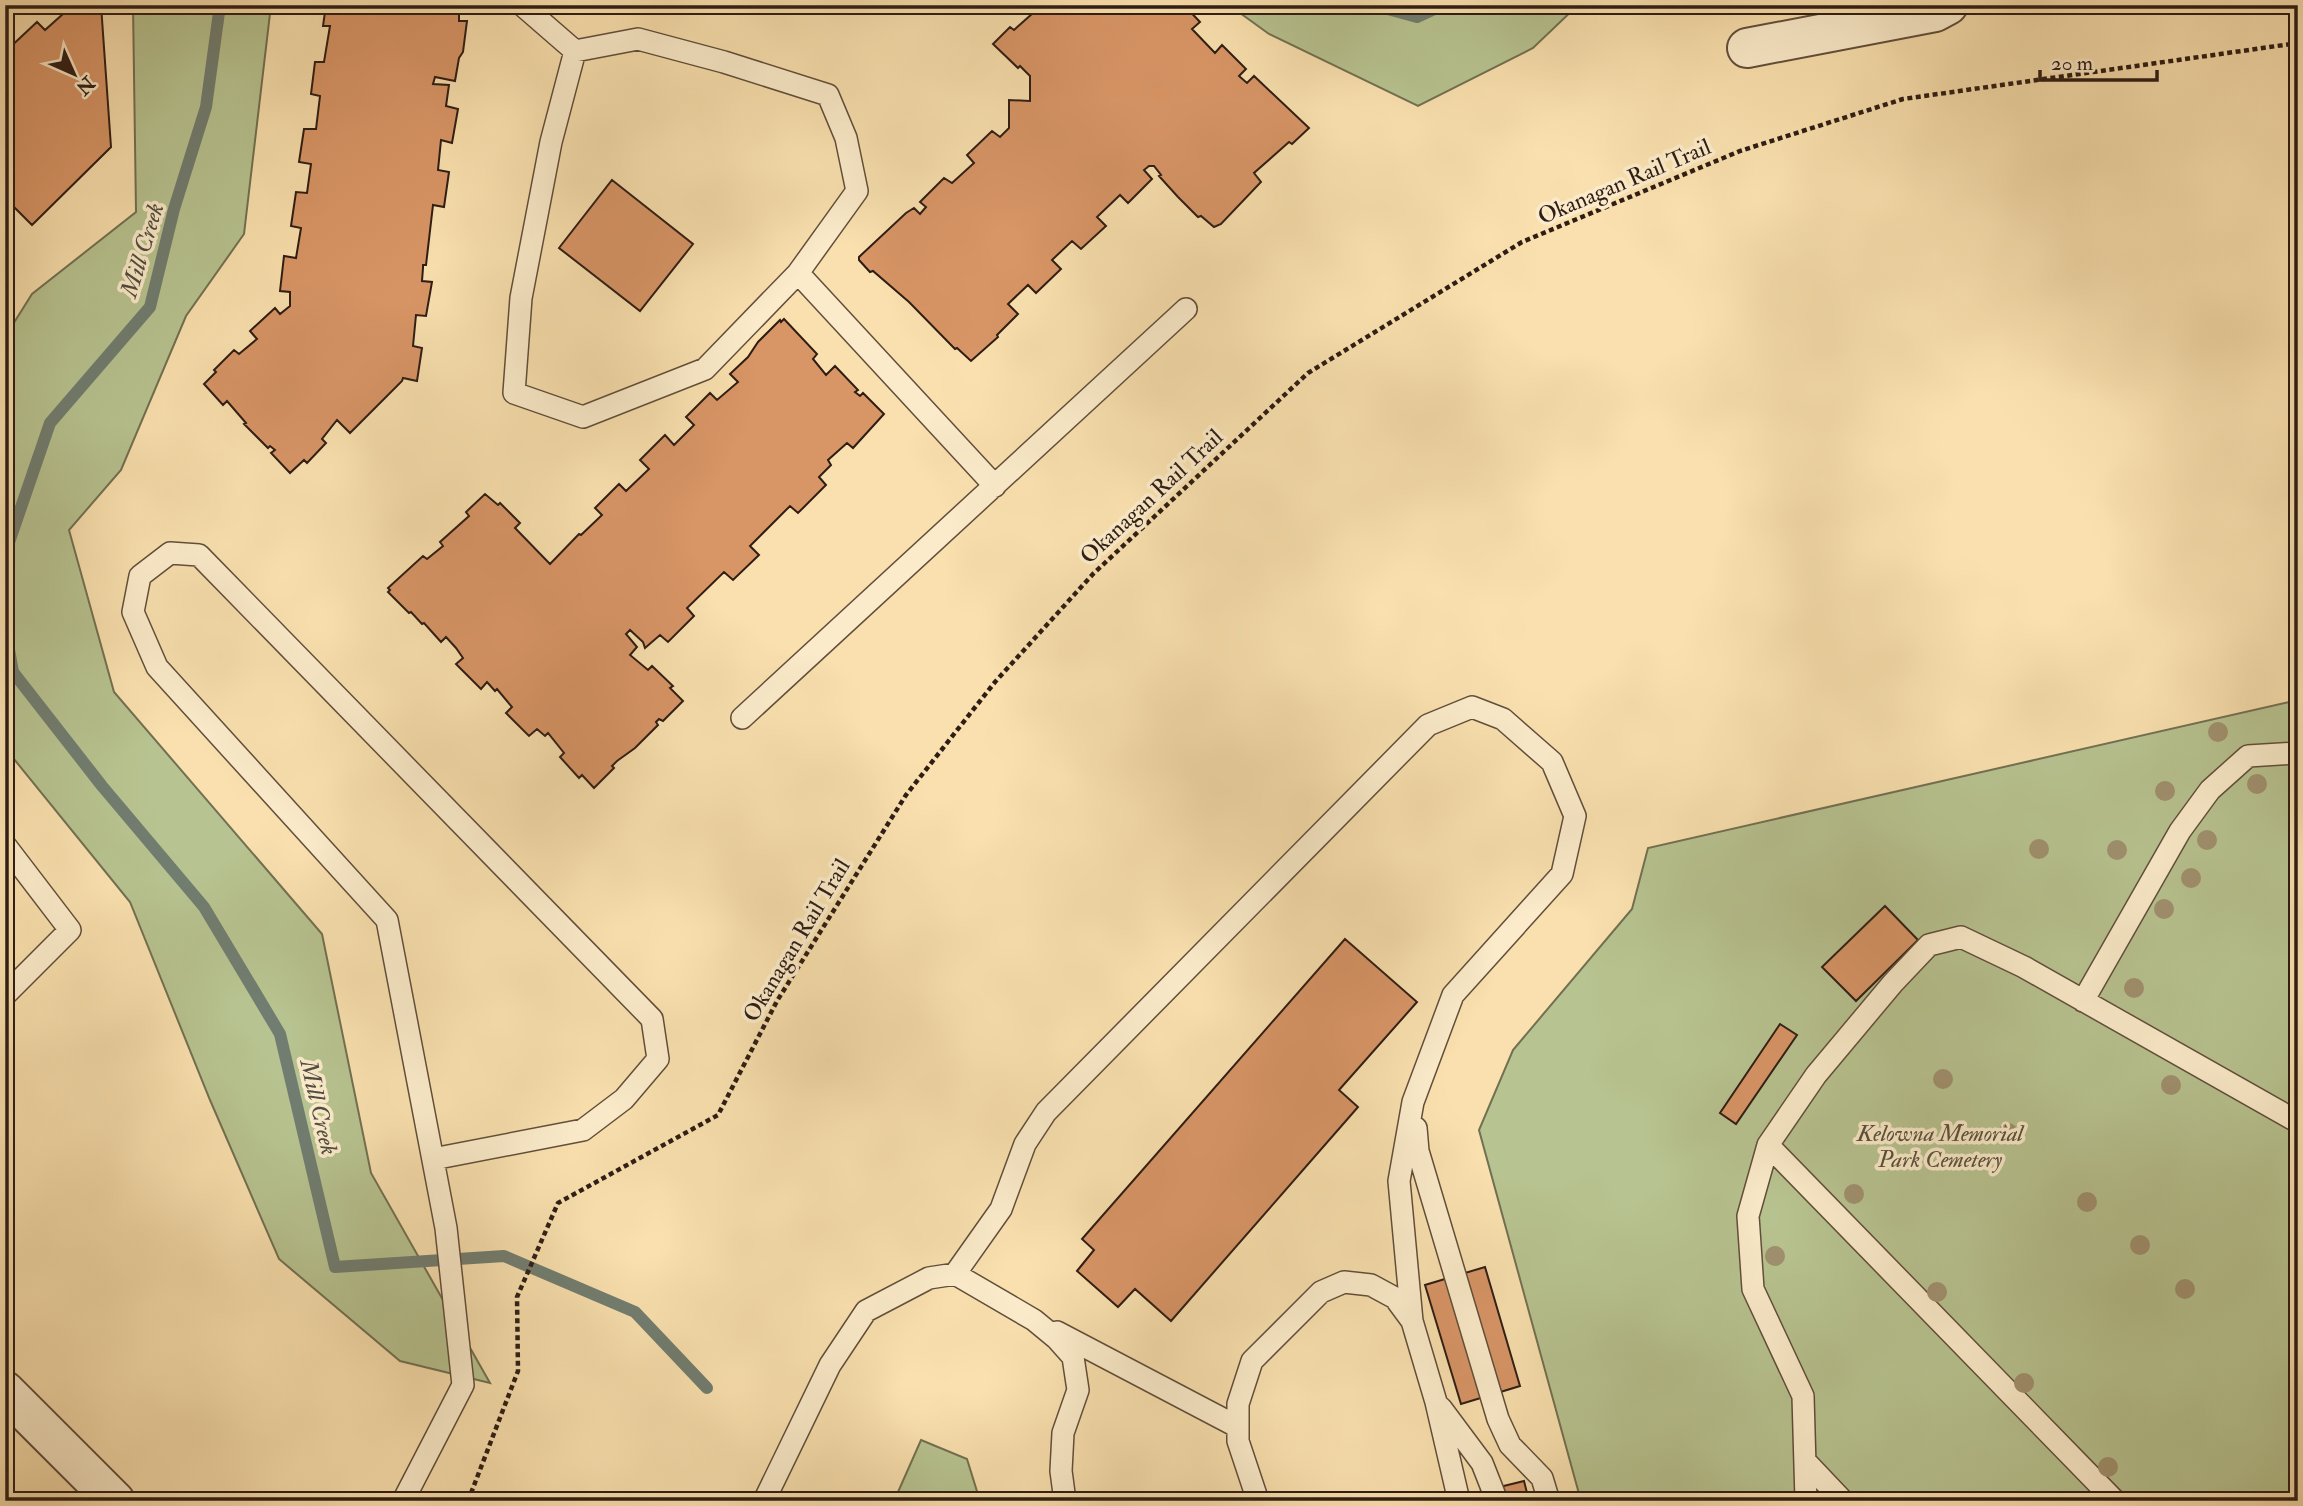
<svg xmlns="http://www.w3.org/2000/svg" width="2303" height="1506" viewBox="0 0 2303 1506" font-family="'IM FELL Double Pica',serif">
  <rect width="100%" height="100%" fill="#f9e0ae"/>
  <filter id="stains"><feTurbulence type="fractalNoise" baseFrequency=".00286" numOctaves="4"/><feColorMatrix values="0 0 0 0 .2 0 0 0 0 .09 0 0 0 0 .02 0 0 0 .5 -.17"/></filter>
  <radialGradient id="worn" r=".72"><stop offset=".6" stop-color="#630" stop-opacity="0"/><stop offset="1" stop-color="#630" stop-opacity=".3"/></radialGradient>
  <!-- green -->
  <path fill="#b7c390" stroke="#727052" stroke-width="2" d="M 133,5 L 271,5 L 244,234 L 186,316 L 121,470 L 69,530 L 114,692 L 322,934 L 371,1173 L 490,1383 L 400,1361 L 279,1259 L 210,1100 L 130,902 L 5,748 L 5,337 L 32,294 L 136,212 Z
    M 1229,5 L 1578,5 L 1533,48 L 1418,106 L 1269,34 Z
    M 2298,700 L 2298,1501 L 1581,1501 L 1479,1130 L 1513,1050 L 1632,909 L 1648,848 Z
    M 921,1440 L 967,1459 L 980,1501 L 894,1501 Z"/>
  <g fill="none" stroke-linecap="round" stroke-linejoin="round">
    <!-- stream -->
    <path stroke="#717d70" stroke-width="12" d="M 1373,5 L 1417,17 L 1443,5
      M 5,554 L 50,423 L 150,307 L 174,209 L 206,107 L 220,5
      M 5,627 L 13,672 L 102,786 L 204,907 L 280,1034 L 335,1267 L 504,1256 L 635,1312 L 707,1388"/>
  </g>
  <!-- building -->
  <path fill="#d89566" stroke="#2e1d15" stroke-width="2" d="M 73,5 L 101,5 L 111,147 L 32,225 L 5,198 L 5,52 L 37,22 L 45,30 Z
    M 326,5 L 432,5 L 452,9 L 452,12 L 459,13 L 459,21 L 467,21 L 463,52 L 459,58 L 455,81 L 435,77 L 433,84 L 449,85 L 446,106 L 458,109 L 452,143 L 441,140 L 438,170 L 449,172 L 444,207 L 433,205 L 426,265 L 423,265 L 423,268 L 422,281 L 432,282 L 426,316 L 416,315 L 413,346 L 422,348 L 417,381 L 403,378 L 402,381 L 350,433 L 337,420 L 322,439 L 326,443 L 307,463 L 304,460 L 290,473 L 271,453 L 275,450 L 270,446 L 268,448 L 244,424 L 246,423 L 227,401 L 223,405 L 204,384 L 216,372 L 214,370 L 234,350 L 239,354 L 257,339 L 250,331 L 275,308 L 280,314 L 290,306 L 290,292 L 280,291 L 284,256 L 296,258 L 301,228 L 291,226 L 296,192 L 307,193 L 311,164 L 299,162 L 304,129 L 316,129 L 320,96 L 311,94 L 315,62 L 324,62 L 330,26 L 323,26 Z
    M 1042,5 L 1184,5 L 1200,22 L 1192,29 L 1215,53 L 1222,45 L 1246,69 L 1239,76 L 1247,83 L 1254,76 L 1309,128 L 1292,144 L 1289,142 L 1254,173 L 1261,182 L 1221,224 L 1214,227 L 1201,216 L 1198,217 L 1178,197 L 1159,176 L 1161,175 L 1154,166 L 1149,166 L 1144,170 L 1152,179 L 1128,203 L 1120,195 L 1097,217 L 1106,226 L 1081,249 L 1072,241 L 1052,260 L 1061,269 L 1036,293 L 1028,285 L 1008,304 L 1018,314 L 997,335 L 998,337 L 971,361 L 957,348 L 955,349 L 909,302 L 873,271 L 870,272 L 859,260 L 859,257 L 906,213 L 914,208 L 920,214 L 926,207 L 920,202 L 944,178 L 952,183 L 974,163 L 967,155 L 992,131 L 1000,137 L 1009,128 L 1009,100 L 1030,101 L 1030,76 L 1020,66 L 1018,68 L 993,44 L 1010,27 L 1014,30 Z
    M 612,180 L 693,244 L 640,311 L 559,248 Z
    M 784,319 L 817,354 L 813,359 L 826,375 L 835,366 L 858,390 L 855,392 L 860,396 L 863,393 L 884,414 L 853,448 L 847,443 L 828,460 L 831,465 L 819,477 L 826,485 L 798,513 L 790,506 L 750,546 L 759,555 L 733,580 L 724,572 L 687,608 L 694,616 L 668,642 L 660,635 L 645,648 L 643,642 L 630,630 L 626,634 L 637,647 L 630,655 L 648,670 L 652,666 L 673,686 L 670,688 L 683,701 L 663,721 L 659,719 L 656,722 L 658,725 L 635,748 L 617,761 L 612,766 L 614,768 L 594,788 L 582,775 L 579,778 L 560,757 L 564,753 L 548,733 L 545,736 L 537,729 L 529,736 L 506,713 L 512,707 L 497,689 L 495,691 L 487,682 L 481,689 L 456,664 L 463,658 L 456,648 L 446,637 L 441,642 L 424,623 L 422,624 L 411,612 L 409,613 L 388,592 L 390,590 L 388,588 L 423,556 L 427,559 L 443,546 L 440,542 L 469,516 L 466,512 L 485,494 L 498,505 L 500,503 L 520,523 L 515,528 L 550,564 L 579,534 L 581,535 L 602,515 L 595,508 L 619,484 L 626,491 L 649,469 L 640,460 L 665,435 L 674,445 L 694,425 L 686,417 L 710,393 L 717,400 L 738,382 L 730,374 L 748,357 L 758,342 L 780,320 L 781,322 Z
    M 1885,906 L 1918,940 L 1856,1001 L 1822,967 Z
    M 1345,939 L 1417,1002 L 1339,1090 L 1358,1107 L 1171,1321 L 1135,1289 L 1118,1307 L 1077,1271 L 1094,1250 L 1082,1239 Z
    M 1780,1024 L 1797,1035 L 1736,1124 L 1720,1113 Z
    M 1485,1267 L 1520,1386 L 1461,1404 L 1425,1285 Z
    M 1524,1481 L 1529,1501 L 1469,1501 L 1467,1495 Z"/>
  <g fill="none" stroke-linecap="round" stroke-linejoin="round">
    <!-- lane casing -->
    <g stroke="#614e3b" stroke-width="24">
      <path id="lane" d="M 522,5 L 575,51
        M 638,39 L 724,62 L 828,95 L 846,138 L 857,191 L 798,273 L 705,369 L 583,417 L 514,393 L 521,298 L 551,142 L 575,51 Z
        M 798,273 L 995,486
        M 742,718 L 1186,309
        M 5,845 L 70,930 L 5,995
        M 2083,1001 L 2180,831 L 2210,790 L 2248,756 L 2298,753
        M 1416,1128 L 1418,1151 L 1498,1419 L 1510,1445 L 1542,1478 L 1549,1501
        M 1768,1145 L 2115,1501
        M 955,1274 L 1001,1209 L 1025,1144 L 1046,1112 L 1428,725 L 1472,707 L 1503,719 L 1552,762 L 1575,816 L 1562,874 L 1453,995 L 1413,1102 L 1399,1181 L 1412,1321 L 1436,1402 L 1459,1501
        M 1057,1332 L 1238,1427
        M 1441,1408 L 1482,1463 L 1497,1501
        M 1807,1463 L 1843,1501
        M 403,1501 L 463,1385 L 446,1228 L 387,920 L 157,667 L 133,612 L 140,576 L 170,553 L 199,555 L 652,1019 L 658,1059 L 624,1099 L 583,1130 L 433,1159
        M 764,1501 L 830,1365 L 866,1311 L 929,1278 L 955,1274 L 1034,1320 L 1057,1339 L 1073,1357 L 1078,1390 L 1063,1433 L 1061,1471 L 1065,1501
        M 1258,1501 L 1238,1441 L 1238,1404 L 1252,1361 L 1321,1292 L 1344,1282 L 1371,1285 L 1395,1298 L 1412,1321
        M 1806,1501 L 1803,1396 L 1753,1289 L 1748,1216 L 1768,1145 L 1816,1075 L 1893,983 L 1929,945 L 1961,937 L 2024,967 L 2298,1122"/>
    </g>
    <!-- street casing -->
    <g stroke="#614e3b" stroke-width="42">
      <path id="street" d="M 1747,48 L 1935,12 L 1948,5
        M 5,1391 L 115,1501"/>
    </g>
    <!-- path -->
    <path stroke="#2e1d15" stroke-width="4.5" stroke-dasharray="5 3.5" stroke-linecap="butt" d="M 468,1501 L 518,1371 L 517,1297 L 558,1203 L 718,1115 L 777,1001 L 906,795 L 995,682 L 1093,574 L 1308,373 L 1522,242 L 1740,151 L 1903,99 L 2298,43"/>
    <!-- lane -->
    <use href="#lane" stroke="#fbebca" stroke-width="21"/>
    <!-- street -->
    <use href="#street" stroke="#fbebca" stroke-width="38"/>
  </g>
  <!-- trees -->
  <g fill="#a0906e">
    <circle cx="2218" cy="732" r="10"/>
    <circle cx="2257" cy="784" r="10"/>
    <circle cx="2165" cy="791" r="10"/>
    <circle cx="2207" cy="840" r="10"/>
    <circle cx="2039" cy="849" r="10"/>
    <circle cx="2117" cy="850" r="10"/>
    <circle cx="2191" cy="878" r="10"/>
    <circle cx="2164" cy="909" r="10"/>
    <circle cx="2134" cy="988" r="10"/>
    <circle cx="1943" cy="1079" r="10"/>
    <circle cx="2171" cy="1085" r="10"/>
    <circle cx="2008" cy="1133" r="10"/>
    <circle cx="1854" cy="1194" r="10"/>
    <circle cx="2087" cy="1202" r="10"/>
    <circle cx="2140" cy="1245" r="10"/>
    <circle cx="1775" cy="1256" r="10"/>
    <circle cx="2185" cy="1289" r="10"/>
    <circle cx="1937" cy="1292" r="10"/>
    <circle cx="2024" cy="1383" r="10"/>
    <circle cx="2108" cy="1467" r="10"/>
  </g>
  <g text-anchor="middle" stroke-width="7" stroke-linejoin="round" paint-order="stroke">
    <!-- street labels -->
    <g font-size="23" fill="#2e1d15" stroke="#fbebca">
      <text transform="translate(1624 181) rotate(-23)" y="8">Okanagan Rail Trail</text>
      <text transform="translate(1151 496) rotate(-43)" y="8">Okanagan Rail Trail</text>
      <text transform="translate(796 940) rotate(-59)" y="8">Okanagan Rail Trail</text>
    </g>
    <!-- park labels -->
    <g font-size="23" font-style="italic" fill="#574f3a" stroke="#fbebca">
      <text x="1940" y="1141">Kelowna Memorial<tspan x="1940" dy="26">Park Cemetery</tspan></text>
    </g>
    <!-- water labels -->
    <g font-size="24" font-style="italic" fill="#504d42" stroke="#fbebca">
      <text transform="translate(142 250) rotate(-73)" y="8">Mill Creek</text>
      <text transform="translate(319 1107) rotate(77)" y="8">Mill Creek</text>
    </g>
  </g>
  <!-- margin -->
  <rect width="2303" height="1506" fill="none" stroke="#f9e0ae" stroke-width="28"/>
  <rect x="7" y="7" width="2289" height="1492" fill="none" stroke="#2e1d15" stroke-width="3.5"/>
  <rect x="14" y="14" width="2275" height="1478" fill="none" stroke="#2e1d15" stroke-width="2"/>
  <!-- north arrow -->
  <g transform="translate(74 74) rotate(135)" stroke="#fbebca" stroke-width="5" paint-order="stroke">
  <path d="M0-5L12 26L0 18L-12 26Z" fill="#2e1d15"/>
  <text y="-10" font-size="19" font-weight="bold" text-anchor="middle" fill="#2e1d15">N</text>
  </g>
  <!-- scale -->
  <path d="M2040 70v10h117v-10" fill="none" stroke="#2e1d15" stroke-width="3.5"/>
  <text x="2051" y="70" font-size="21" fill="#2e1d15" stroke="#fbebca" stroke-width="5" paint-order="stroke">20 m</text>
  <rect width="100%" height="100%" filter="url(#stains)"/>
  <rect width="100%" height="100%" fill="url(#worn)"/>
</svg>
